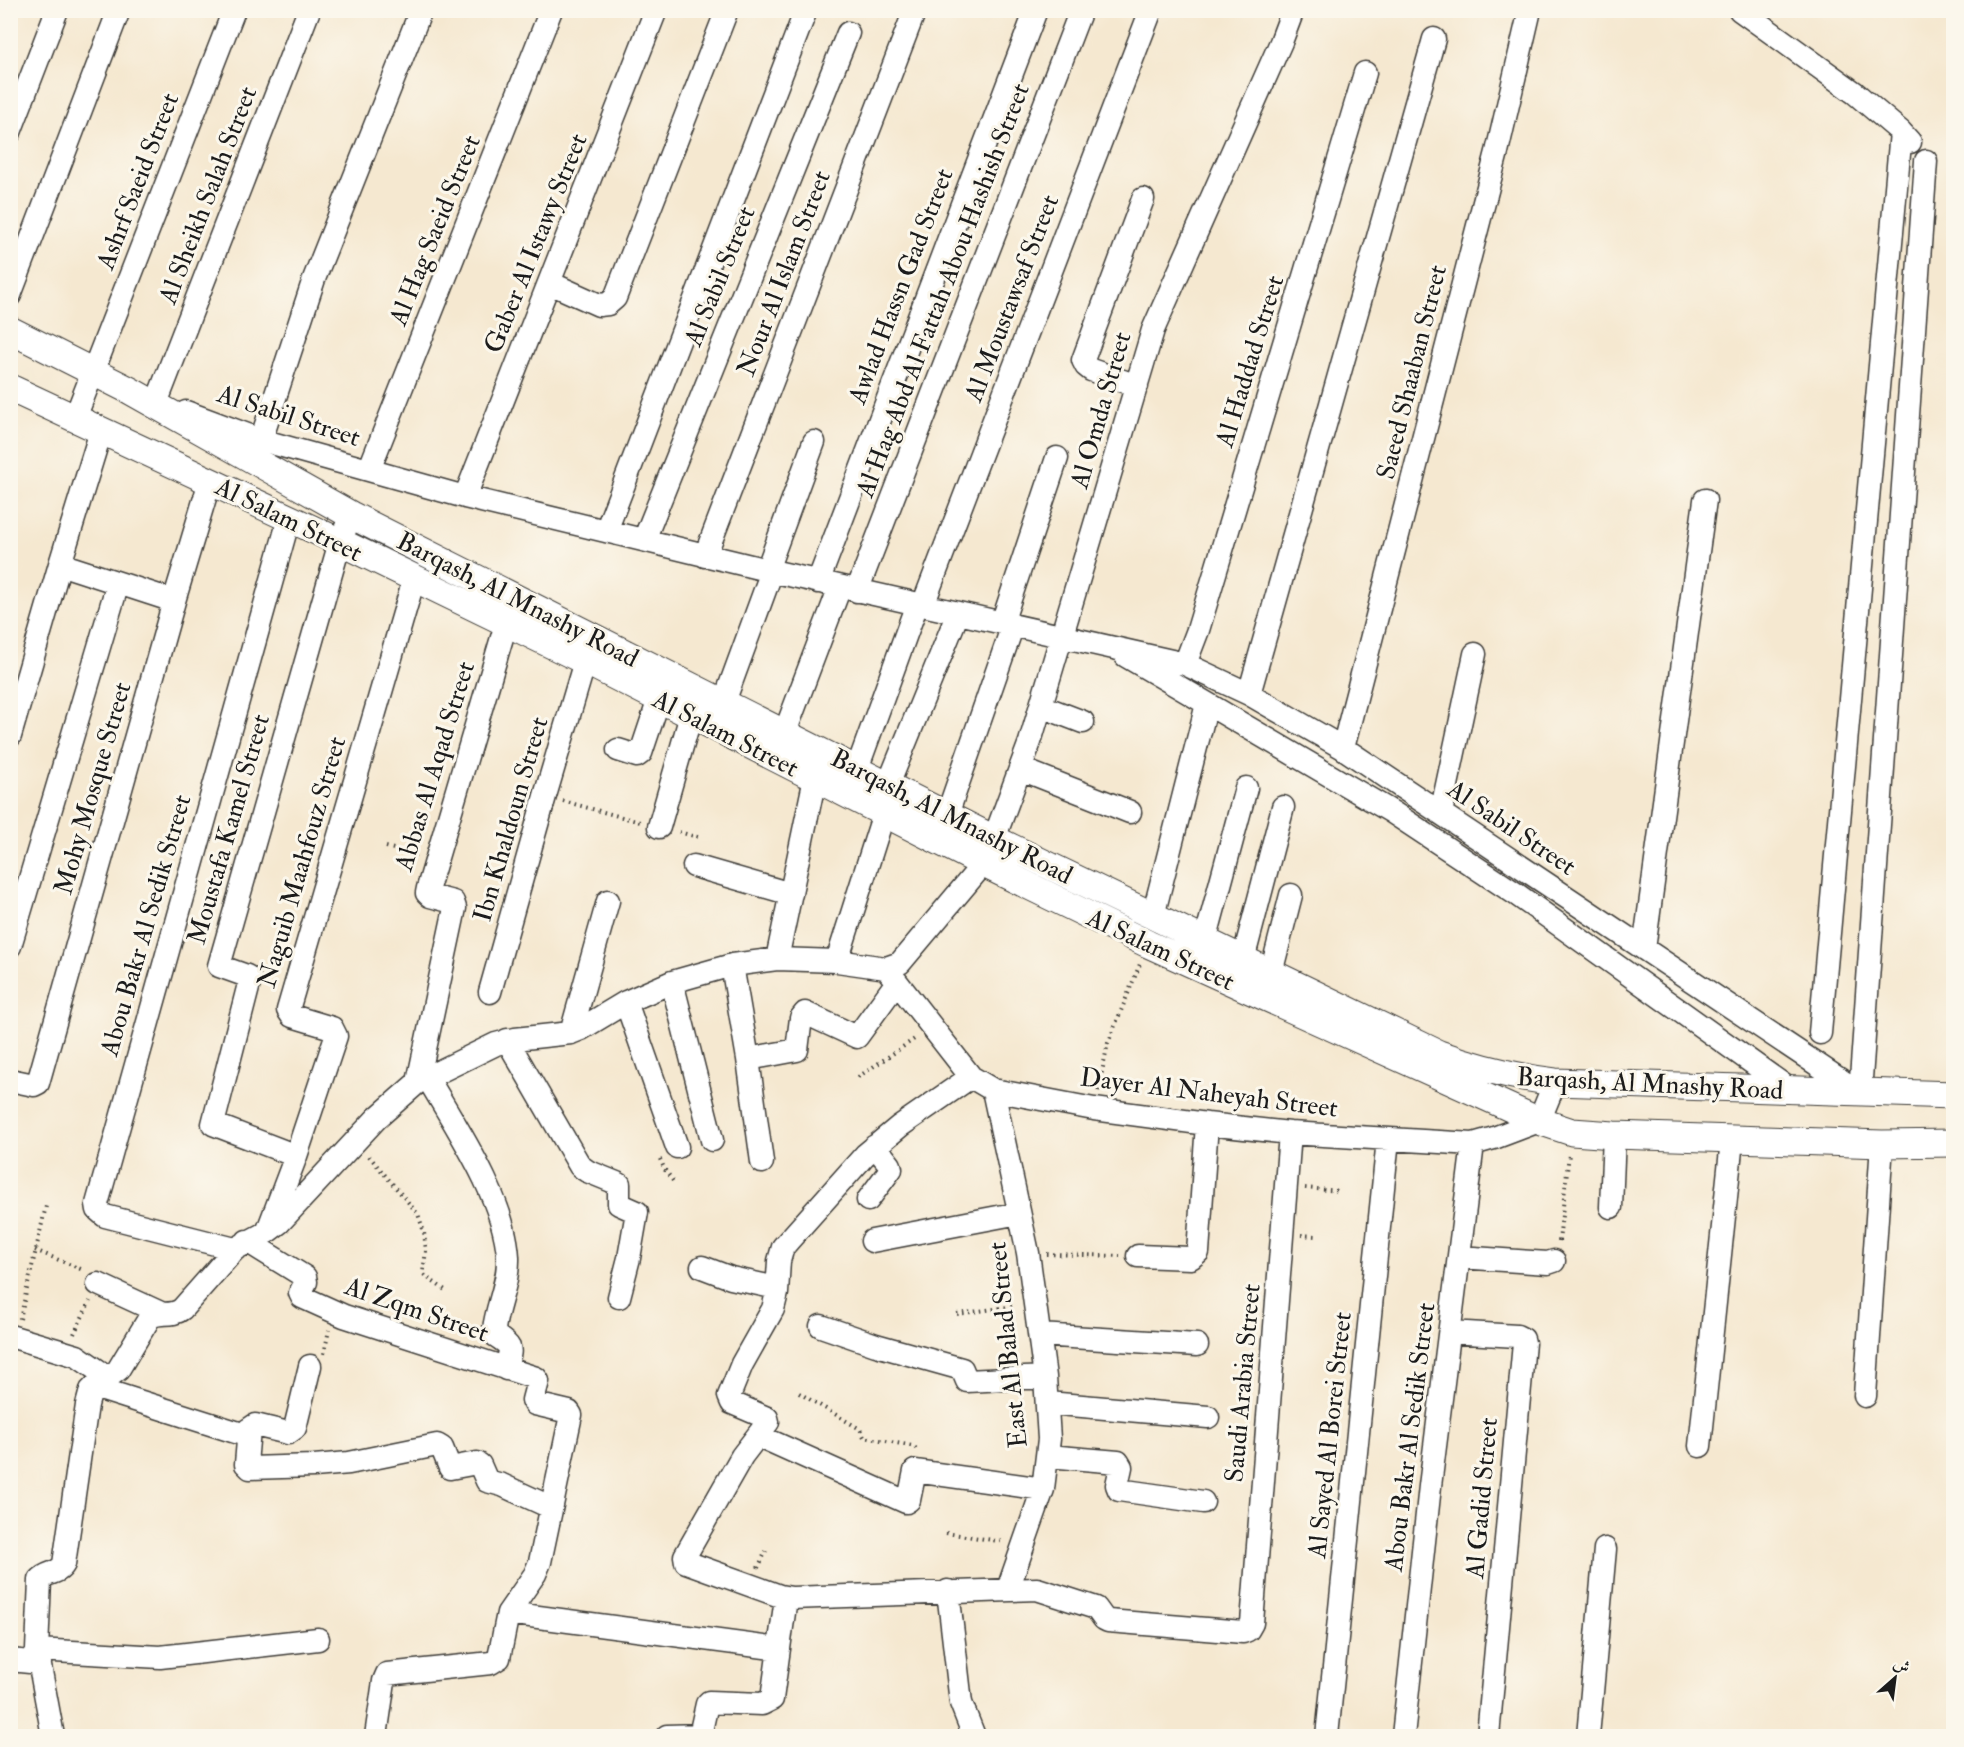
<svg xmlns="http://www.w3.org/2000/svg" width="1964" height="1747" viewBox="0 0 1964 1747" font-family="'IM FELL Double Pica',Amiri,serif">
  <rect width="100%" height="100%" fill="#fbf7ec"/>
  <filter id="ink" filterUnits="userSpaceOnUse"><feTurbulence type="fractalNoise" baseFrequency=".0167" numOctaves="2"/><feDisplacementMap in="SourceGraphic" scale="12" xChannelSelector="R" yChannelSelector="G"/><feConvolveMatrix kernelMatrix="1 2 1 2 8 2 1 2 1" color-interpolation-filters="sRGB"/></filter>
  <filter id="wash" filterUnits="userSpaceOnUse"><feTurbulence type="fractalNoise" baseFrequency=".008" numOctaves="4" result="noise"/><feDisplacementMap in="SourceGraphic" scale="24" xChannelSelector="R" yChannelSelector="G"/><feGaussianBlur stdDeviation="1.35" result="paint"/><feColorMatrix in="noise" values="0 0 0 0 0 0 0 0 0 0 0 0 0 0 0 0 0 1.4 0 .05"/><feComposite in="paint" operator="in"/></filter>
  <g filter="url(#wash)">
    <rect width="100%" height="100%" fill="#f5e8d0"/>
  </g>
  <g filter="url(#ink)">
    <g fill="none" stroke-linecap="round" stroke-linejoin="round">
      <!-- minor casing -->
      <g stroke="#3d3b37" stroke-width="25">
        <path id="minor" d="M 1740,10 L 1855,93 L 1901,132 L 1910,142
          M 10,132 L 57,10
          M 550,283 L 599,305 L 608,304 L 615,298 L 727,10
          M 10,295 L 119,10
          M 1137,386 L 1091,370 L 1086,366 L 1083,360 L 1143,199
          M 157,401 L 309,10
          M 186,412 L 261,440 L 465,497 L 767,570 L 1185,664 L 1249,694 L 1343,748 L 1860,1093 L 1926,161
          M 75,418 L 234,10
          M 261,440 L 314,279 L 421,10
          M 369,470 L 551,10
          M 465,497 L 656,10
          M 606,531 L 806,10
          M 644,540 L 848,33
          M 705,556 L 915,10
          M 60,564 L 174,601
          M 767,570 L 814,442
          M 818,582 L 1036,10
          M 857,591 L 1081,10
          M 923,605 L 1151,10
          M 1002,623 L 1057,458
          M 1126,656 L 1392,812 L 1516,894 L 1792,1091
          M 1185,664 L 1198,630 L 1365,73
          M 1249,694 L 1434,39
          M 724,702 L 772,571
          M 1041,706 L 1083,722
          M 10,736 L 60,564 L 101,431
          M 779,748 L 840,587
          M 1343,748 L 1497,152 L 1530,10
          M 618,750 L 637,756 L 641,753 L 659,699
          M 857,769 L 917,604
          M 1021,769 L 1130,812
          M 888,785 L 958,613
          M 1441,813 L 1475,654
          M 947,815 L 1013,625
          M 659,827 L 691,715
          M 994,839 L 1030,742 L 1153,330 L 1281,42 L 1293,10
          M 694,866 L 791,894
          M 1153,916 L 1207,704
          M 1205,941 L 1246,788
          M 10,946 L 118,583
          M 1644,949 L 1705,500
          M 777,959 L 815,778
          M 1243,960 L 1283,807
          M 837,961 L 884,813
          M 732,965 L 748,1059 L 762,1162
          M 886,968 L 971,1077 L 993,1090 L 1094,1109 L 1207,1124 L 1290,1133 L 1473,1144 L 1494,1138 L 1539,1121 L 1555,1082
          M 1271,973 L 1291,895
          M 672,982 L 712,1140
          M 490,992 L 545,796 L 585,661
          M 626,1002 L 677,1147
          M 571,1033 L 608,901
          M 1820,1033 L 1901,132
          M 507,1040 L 580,1166 L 587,1171 L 619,1184 L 619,1204 L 637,1212 L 629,1258 L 619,1297
          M 748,1059 L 797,1050 L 801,1018 L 805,1013 L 857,1037 L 897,982
          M 427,1077 C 456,1127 505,1199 508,1257 C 509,1282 497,1305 494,1329 L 496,1336 C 515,1348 510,1349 506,1369
          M 971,1077 L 900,1126 L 865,1155 L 790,1239 L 783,1247 L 779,1261 L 777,1293 L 773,1309 L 742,1364 L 729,1396 L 732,1403 L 767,1418 L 768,1422 L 742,1456 L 685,1556 L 686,1562 L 780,1596 L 792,1598 L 1037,1589 L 1096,1608 L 1104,1619 L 1108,1621 L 1243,1632 L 1248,1630 L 1252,1623 L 1290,1133
          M 10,1080 L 34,1085 L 38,1083 L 174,601 L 210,481
          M 418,1082 L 455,908 L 453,902 L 430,896 L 427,893 L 428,888 L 506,624
          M 993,1090 L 1028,1253 L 1045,1377 L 1049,1439 L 1043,1489 L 1008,1589
          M 296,1156 L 213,1124 L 250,980 L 247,976 L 219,966 L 340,542 L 351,515
          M 868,1200 L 891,1169 L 890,1165 L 875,1146
          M 1611,1207 L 1614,1135
          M 268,1230 L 296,1156 L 336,1036 L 332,1028 L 292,1016 L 288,1010 L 414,579
          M 247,1241 L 305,1277 L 306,1282 L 300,1293 L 302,1297 L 344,1316 L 536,1378 L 538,1381 L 533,1400 L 535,1404 L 569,1412 L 571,1415 L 540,1562 L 535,1574 L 508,1613 L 499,1658 L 491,1663 L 387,1674 L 384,1681 L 376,1736
          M 872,1241 L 1019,1213
          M 235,1249 L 105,1216 L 98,1210 L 97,1204 L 289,519
          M 1138,1256 L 1191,1258 L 1198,1252 L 1207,1124
          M 1459,1257 L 1548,1263 L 1554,1261
          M 702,1267 L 731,1278 L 777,1288
          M 98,1284 L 163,1314
          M 821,1326 L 876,1345 L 962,1369 L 967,1381 L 1045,1377
          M 1450,1332 L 1517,1336 L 1523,1339 L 1524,1343 L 1488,1736
          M 1040,1335 L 1197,1345
          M 10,1336 L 77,1356 L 109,1378
          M 94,1387 L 242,1434 L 255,1425 L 288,1433 L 295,1428 L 310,1366
          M 1865,1396 L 1882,1144
          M 1048,1403 L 1208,1417
          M 249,1429 L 246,1464 L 250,1468 L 314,1466 L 349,1463 L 437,1445 L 442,1448 L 450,1468 L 477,1463 L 480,1465 L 487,1481 L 502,1485 L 550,1507
          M 759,1436 L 906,1502 L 909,1500 L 915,1471 L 1043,1489
          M 1700,1446 L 1732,1140
          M 1048,1456 L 1118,1462 L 1121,1467 L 1117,1485 L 1119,1490 L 1203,1502
          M 948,1591 L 961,1703 L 974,1736
          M 508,1613 L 779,1649
          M 37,1650 L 160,1657 L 318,1639
          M 10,1660 L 40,1663
          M 53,1736 L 37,1650 L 40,1580 C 47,1571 58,1575 64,1564 L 87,1405 L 91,1390 L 118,1370 L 150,1317 C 161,1311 172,1317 182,1309 L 235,1249 L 267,1232 L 279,1223 L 377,1118 L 418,1082 L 496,1044 L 515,1039 L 571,1033 L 581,1029 L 626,1002 L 672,982 L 732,965 L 777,959 L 837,961 L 886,968 L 900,963 L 994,851
          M 667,1736 L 700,1735 L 707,1704 L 709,1702 L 762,1704 L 772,1699 L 786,1598
          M 1327,1736 L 1388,1139
          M 1403,1736 L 1430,1486 L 1473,1144
          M 1588,1736 L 1605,1549"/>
      </g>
      <!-- tertiary casing -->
      <g stroke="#3d3b37" stroke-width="29">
        <path id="tertiary" d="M 10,330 L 129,390 L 351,515 L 994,839 L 1439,1054 C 1478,1068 1515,1077 1555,1082 L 1954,1095
          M 10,388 L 340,542 L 585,661 L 984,864 L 1148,944 L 1539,1121 L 1572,1132 L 1614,1135 L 1882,1144 L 1954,1143"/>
      </g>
      <!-- path -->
      <path stroke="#3d3b37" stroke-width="4" stroke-dasharray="1.5 4.5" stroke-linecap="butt" d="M 563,801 L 640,822
        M 679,832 L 701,838
        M 386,847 L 418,855
        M 858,1077 L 916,1038
        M 1098,1091 L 1108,1043 L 1140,964
        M 369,1156 L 418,1214 L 424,1232 L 426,1251 L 423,1272 L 425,1276 L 448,1292
        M 660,1159 L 665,1170 L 673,1181
        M 1305,1188 L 1340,1191
        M 1301,1235 L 1316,1236
        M 1559,1241 L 1569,1154
        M 35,1250 L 83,1270
        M 1047,1254 L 1120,1256
        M 957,1314 L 1016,1306
        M 20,1319 L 46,1206
        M 74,1334 L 90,1301
        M 324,1354 L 329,1330
        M 799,1393 L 860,1429 L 864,1437 L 913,1446 L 918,1450
        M 946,1533 L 1005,1542
        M 758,1568 L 766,1551
        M 792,1736 L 792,1732"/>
      <!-- minor -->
      <use href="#minor" stroke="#fff" stroke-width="22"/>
      <!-- tertiary -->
      <use href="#tertiary" stroke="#fff" stroke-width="27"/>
    </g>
  </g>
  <g text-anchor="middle" stroke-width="6" stroke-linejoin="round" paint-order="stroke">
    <!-- street labels -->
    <g font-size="26" fill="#1c1c1c" stroke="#fbf7ec">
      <text transform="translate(137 181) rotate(-69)" y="9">Ashrf Saeid Street</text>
      <text transform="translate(207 195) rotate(-69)" y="9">Al Sheikh Salah Street</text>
      <text transform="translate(434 230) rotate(-68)" y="9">Al Hag Saeid Street</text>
      <text transform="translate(535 243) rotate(-68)" y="9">Gaber Al Istawy Street</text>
      <text transform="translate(783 273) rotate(-69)" y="9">Nour Al Islam Street</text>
      <text transform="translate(719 276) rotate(-68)" y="9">Al Sabil Street</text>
      <text transform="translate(900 286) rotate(-69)" y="9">Awlad Hassn Gad Street</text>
      <text transform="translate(942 290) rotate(-69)" y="9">Al Hag Abd Al Fattah Abou Hashish Street</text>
      <text transform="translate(1011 298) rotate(-69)" y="9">Al Moustawsaf Street</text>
      <text transform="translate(1249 361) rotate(-73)" y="9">Al Haddad Street</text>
      <text transform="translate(1411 372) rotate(-76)" y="9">Saeed Shaaban Street</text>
      <text transform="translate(1100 410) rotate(-74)" y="9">Al Omda Street</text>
      <text transform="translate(289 415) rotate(18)" y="9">Al Sabil Street</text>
      <text transform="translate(289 519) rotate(26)" y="9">Al Salam Street</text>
      <text transform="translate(518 599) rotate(27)" y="9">Barqash, Al Mnashy Road</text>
      <text transform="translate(726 733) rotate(27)" y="9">Al Salam Street</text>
      <text transform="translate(434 766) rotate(-73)" y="9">Abbas Al Aqad Street</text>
      <text transform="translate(92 788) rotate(-74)" y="9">Mohy Mosque Street</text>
      <text transform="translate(952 816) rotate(27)" y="9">Barqash, Al Mnashy Road</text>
      <text transform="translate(510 819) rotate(-74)" y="9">Ibn Khaldoun Street</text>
      <text transform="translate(1512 827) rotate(34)" y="9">Al Sabil Street</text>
      <text transform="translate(228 829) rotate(-74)" y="9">Moustafa Kamel Street</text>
      <text transform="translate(301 862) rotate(-74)" y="9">Naguib Maahfouz Street</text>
      <text transform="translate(145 925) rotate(-74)" y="9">Abou Bakr Al Sedik Street</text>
      <text transform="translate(1161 949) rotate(25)" y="9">Al Salam Street</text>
      <text transform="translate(1650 1083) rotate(3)" y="9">Barqash, Al Mnashy Road</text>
      <text transform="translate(1209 1092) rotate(7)" y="9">Dayer Al Naheyah Street</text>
      <text transform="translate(417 1309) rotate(19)" y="9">Al Zqm Street</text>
      <text transform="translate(1007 1345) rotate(-96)" y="9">East Al Balad Street</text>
      <text transform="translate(1242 1383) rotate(-85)" y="9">Saudi Arabia Street</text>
      <text transform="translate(1329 1435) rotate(-84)" y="9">Al Sayed Al Borei Street</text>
      <text transform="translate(1409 1437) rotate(-83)" y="9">Abou Bakr Al Sedik Street</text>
      <text transform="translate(1481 1498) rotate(-85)" y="9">Al Gadid Street</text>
    </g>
  </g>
  <!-- margin -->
  <rect width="1964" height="1747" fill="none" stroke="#fbf7ec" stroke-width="36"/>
  <!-- north arrow -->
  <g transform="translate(1895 1678) rotate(28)" stroke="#fbf7ec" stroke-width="4.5" paint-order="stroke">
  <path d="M0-4.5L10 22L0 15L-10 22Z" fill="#1c1c1c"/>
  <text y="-9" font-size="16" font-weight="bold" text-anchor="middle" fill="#1c1c1c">ش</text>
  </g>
</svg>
